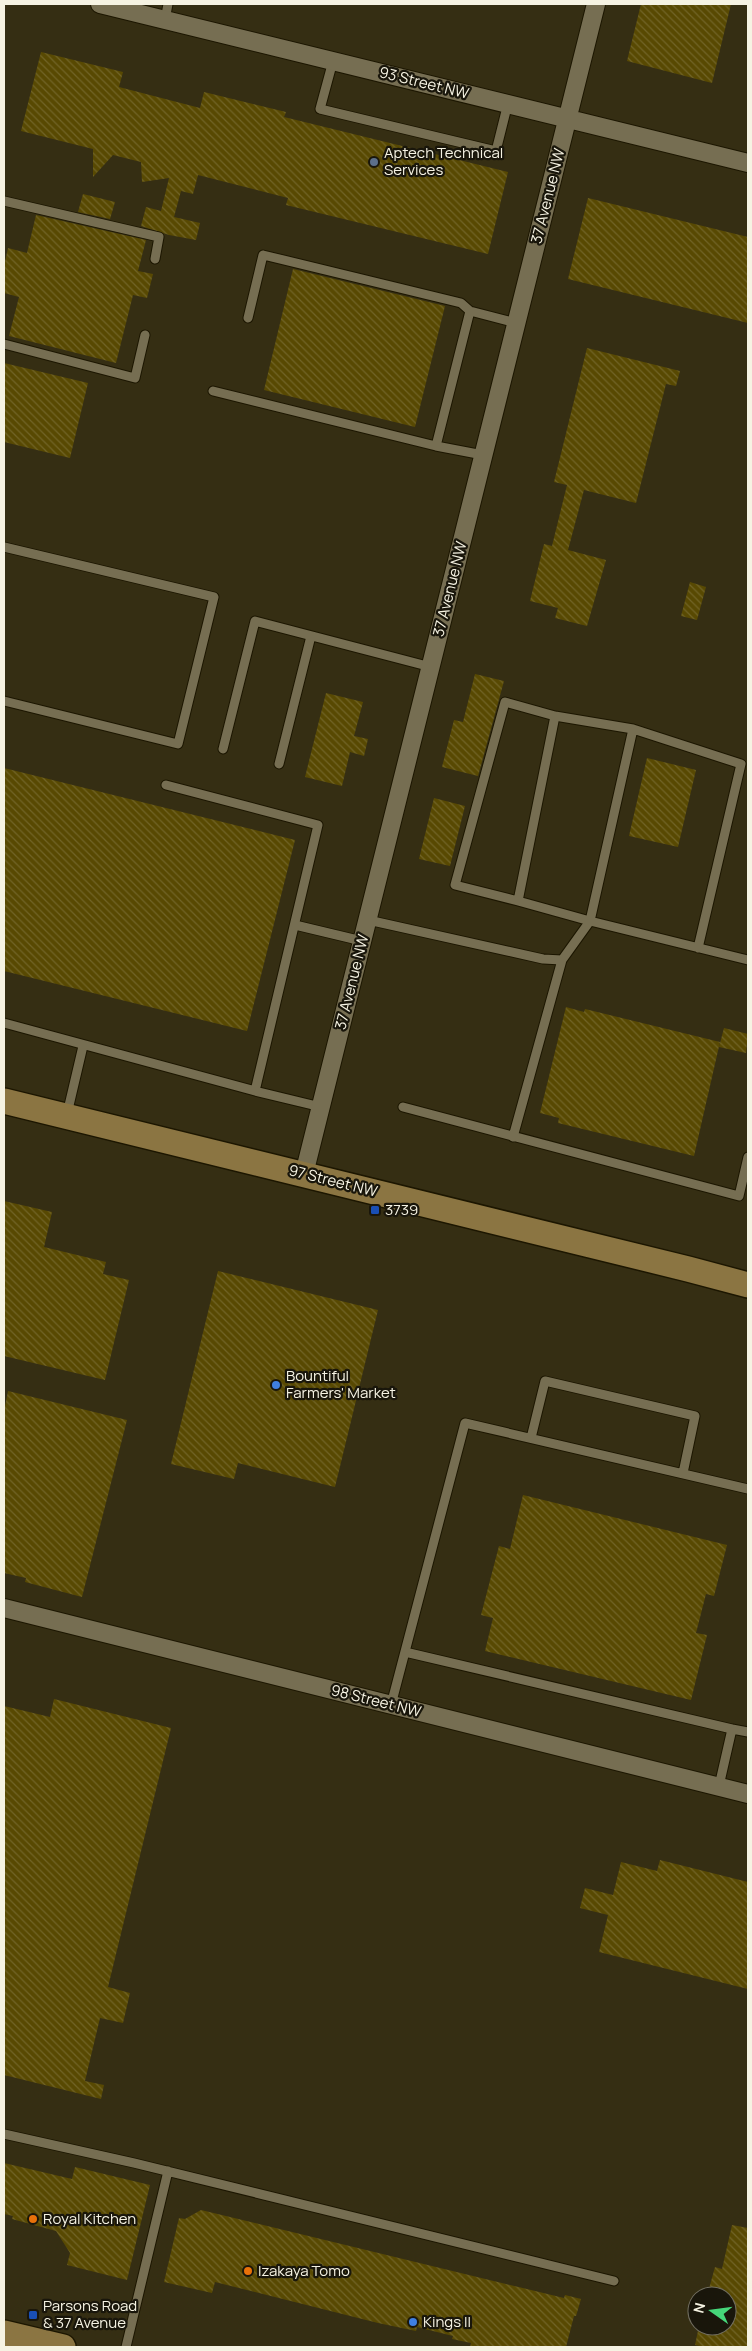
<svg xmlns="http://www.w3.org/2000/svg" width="752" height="2351" viewBox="0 0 752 2351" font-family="Manrope,sans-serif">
  <defs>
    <pattern id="building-back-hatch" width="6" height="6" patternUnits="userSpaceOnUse" patternTransform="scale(1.25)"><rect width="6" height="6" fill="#584902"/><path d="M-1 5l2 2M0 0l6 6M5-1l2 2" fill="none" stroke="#716427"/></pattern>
  </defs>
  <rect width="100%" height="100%" fill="#352e13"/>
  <!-- building -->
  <path fill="url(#building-back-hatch)" d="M 641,4 L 731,4 L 712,83 L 627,61 Z
    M 41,52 L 123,72 L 119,87 L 200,108 L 204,92 L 286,112 L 284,117 L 508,172 L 488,254 L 286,205 L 288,198 L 198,175 L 193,194 L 181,191 L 174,217 L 200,223 L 196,240 L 169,235 L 141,226 L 146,207 L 161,211 L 169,178 L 142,182 L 141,162 L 113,155 L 93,177 L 93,149 L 21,131 Z
    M 83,194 L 115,202 L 110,219 L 78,212 Z
    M 588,198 L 748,237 L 748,323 L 568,279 Z
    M 36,215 L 146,240 L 138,271 L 153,274 L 147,298 L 133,295 L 116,363 L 9,336 L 19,297 L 4,293 L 4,266 L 8,248 L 27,253 Z
    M 293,269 L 445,306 L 415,427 L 264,390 Z
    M 587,348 L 680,371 L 676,386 L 666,384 L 636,503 L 584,490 L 568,550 L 606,560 L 587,626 L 555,618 L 558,608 L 530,601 L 544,544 L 552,546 L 567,485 L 554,482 Z
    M 4,363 L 88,383 L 70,458 L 4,442 Z
    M 690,582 L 706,587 L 697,620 L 681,616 Z
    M 475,674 L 504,681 L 478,776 L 442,767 L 454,720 L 463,722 Z
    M 326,693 L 363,702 L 354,736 L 368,739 L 364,756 L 350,752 L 342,786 L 305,777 Z
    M 647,758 L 696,770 L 678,847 L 629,836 Z
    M 4,768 L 295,840 L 247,1031 L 4,971 Z
    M 434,798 L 465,806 L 450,866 L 419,859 Z
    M 566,1007 L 584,1012 L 585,1009 L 720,1042 L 694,1156 L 558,1123 L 559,1118 L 540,1113 Z
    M 724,1028 L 748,1034 L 746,1053 L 719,1047 Z
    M 4,1201 L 52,1212 L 44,1247 L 106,1262 L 103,1274 L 129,1280 L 105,1380 L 4,1356 Z
    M 218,1271 L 378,1310 L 335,1487 L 238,1463 L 234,1479 L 171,1464 Z
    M 8,1391 L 127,1420 L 82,1597 L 25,1582 L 26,1578 L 4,1573 L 4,1411 Z
    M 523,1495 L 727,1545 L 714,1596 L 706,1594 L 696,1633 L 707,1635 L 691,1700 L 485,1651 L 493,1618 L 481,1615 L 499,1546 L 510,1549 Z
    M 54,1699 L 171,1728 L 108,1987 L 130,1993 L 123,2023 L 100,2018 L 85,2081 L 104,2085 L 101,2099 L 4,2075 L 4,1706 L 50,1717 Z
    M 660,1860 L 748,1882 L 748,1989 L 599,1952 L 608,1915 L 580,1908 L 585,1888 L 613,1895 L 621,1862 L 657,1871 Z
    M 4,2163 L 72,2179 L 75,2167 L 150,2185 L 127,2280 L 67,2265 L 70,2253 L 56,2231 L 12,2219 L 13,2216 L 4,2214 Z
    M 201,2210 L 564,2298 L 565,2295 L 581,2299 L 576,2316 L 574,2316 L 566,2347 L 470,2347 L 471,2343 L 452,2339 L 453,2336 L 417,2327 L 416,2331 L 378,2323 L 215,2282 L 212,2293 L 164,2282 L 179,2218 L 185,2219 Z
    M 732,2225 L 748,2228 L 748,2347 L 705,2347 L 695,2345 L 699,2326 L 727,2326 L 727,2296 L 707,2296 L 715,2267 L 722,2269 Z"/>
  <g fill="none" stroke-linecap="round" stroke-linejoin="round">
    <!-- lane casing -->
    <g stroke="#1c1600" stroke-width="11">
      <path id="lane" d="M 165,20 L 168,4
        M 333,61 L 320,109 L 496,151 L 508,103
        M 4,201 L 159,237 L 155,259
        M 248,318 L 263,255 L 461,303 L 470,311
        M 4,344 L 135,378 L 145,335
        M 213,391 L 436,446
        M 483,455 L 436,446 L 470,311 L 516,323
        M 4,547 L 214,597 L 178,744 L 4,701
        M 555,716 L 518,901 L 455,885 L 505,702 L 555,716 L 633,729 L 741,764 L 698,948
        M 223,749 L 255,621 L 431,667
        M 279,764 L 311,636
        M 518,901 L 590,921 L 633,729
        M 368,920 L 543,959 L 562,960
        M 295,925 L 362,941
        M 4,1023 L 255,1091 L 318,825 L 166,785
        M 255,1091 L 321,1107
        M 403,1107 L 739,1196 L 748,1157
        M 67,1114 L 83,1046
        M 513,1137 L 562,960 L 590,921 L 748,960
        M 531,1438 L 545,1381 L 695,1416 L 683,1473
        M 405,1652 L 732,1729
        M 391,1705 L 465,1423 L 748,1489
        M 719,1786 L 732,1729 L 748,1732
        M 4,2134 L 134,2163 L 614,2281
        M 126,2347 L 168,2171"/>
    </g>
    <!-- street casing -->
    <g stroke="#1c1600" stroke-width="20">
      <path id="street" d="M 100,4 L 748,163
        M 304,1174 L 596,4
        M 4,1608 L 748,1794"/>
    </g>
    <!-- secondary casing -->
    <g stroke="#1c1600" stroke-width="28">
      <path id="secondary" d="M 4,1101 L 688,1269 L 748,1285
        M 4,2333 L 63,2347"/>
    </g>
    <!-- lane -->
    <use href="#lane" stroke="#766e52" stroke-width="9"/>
    <!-- street -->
    <use href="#street" stroke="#766e52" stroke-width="18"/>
    <!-- secondary -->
    <use href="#secondary" stroke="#8b7542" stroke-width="25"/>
  </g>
  <!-- markers -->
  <circle fill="#5c6f8a" stroke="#19160b" stroke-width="2" cx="374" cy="162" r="5"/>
  <g fill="#1a4fb4" stroke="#19160b" stroke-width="2">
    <rect x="370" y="1205" width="10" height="10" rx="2.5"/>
    <rect x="28" y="2310" width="10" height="10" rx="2.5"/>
  </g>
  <g fill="#3f7fe0" stroke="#19160b" stroke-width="2">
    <circle cx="276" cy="1385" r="5"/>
    <circle cx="413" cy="2322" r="5"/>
  </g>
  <g fill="#e8710a" stroke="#19160b" stroke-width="2">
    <circle cx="33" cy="2219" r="5"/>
    <circle cx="248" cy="2271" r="5"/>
  </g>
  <g text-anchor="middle" stroke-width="4.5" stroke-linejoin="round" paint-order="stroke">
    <!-- street labels -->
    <g font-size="15" fill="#f6f3e3" stroke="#19160b">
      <text transform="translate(424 83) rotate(14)" y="5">93 Street NW</text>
      <text transform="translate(548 196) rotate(-76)" y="5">37 Avenue NW</text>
      <text transform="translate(450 589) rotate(-76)" y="5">37 Avenue NW</text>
      <text transform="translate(352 982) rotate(-76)" y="5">37 Avenue NW</text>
      <text transform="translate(333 1181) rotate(14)" y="5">97 Street NW</text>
      <text transform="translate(376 1701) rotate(14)" y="5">98 Street NW</text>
    </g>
    <!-- poi labels -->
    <g font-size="15" fill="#f6f3e3" stroke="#19160b" text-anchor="start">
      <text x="384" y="158">Aptech Technical<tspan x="384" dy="17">Services</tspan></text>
      <text x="385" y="1215">3739</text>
      <text x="286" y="1381">Bountiful<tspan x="286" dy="17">Farmers' Market</tspan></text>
      <text x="43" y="2224">Royal Kitchen</text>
      <text x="258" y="2276">Izakaya Tomo</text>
      <text x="43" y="2311">Parsons Road<tspan x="43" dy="17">&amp; 37 Avenue</tspan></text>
      <text x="423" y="2327">Kings II</text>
    </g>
  </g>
  <!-- border -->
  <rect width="752" height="2351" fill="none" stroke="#f6f3e3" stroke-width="10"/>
  <!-- north arrow -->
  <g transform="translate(712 2311) rotate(284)"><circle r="24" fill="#19160b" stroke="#716e61"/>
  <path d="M0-4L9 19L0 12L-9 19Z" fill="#46d77a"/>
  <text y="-8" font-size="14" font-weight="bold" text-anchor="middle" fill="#f6f3e3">N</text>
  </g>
</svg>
